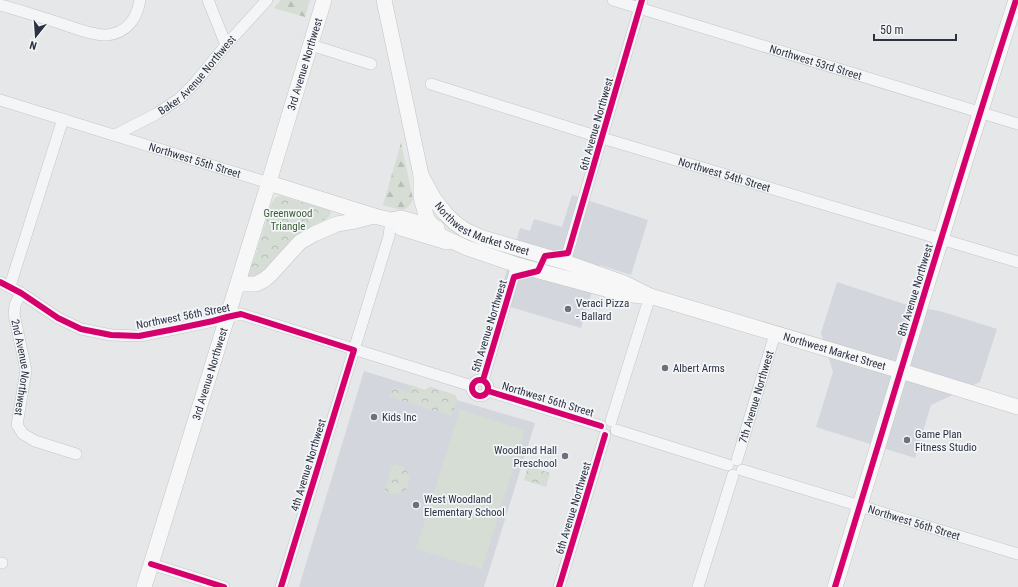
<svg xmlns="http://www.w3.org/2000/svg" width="1018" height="587" viewBox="0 0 1018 587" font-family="'Roboto Condensed',sans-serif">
  <defs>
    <pattern id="forest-firs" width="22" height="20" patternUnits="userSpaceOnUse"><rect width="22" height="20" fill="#d5ddd5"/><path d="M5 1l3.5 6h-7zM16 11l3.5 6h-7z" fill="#b7beb8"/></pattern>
    <pattern id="park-crowns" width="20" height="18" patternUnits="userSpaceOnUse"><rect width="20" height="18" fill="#d5ddd5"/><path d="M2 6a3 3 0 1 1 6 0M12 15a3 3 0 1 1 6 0" fill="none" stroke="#b7beb8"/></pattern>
  </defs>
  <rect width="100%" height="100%" fill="#e5e7e9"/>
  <!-- built -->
  <path fill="#d3d6dc" d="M 572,195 L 648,220 L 631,275 L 600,265 L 581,328 L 497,303 L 520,228 L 530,231 L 534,219 L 562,227 Z
    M 837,282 L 904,304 L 943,312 L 997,329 L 980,382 L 931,405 L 915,458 L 816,427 L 833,372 L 821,333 Z
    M 364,371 L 425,390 L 430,387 L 455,395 L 457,400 L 535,423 L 484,587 L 299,587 Z"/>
  <!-- green -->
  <path fill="#d5ddd5" d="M 460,409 L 525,430 L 482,569 L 416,549 Z"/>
  <!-- forest -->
  <path fill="url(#forest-firs)" d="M 281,0 L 310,0 L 305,17 L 274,8 Z
    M 401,143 L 413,199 C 411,205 407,209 401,210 L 383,205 Z"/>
  <!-- park -->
  <path fill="url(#park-crowns)" d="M 281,196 L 329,210 L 331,212 L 329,217 L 309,228 L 294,239 L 264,277 L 246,278 L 250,263 L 253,261 L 255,257 L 272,202 L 276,197 Z
    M 411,385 L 425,390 L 430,387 L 455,395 L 457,400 L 452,416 L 390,397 L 393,387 L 409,392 Z
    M 393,463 L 404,467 L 410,477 L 406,490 L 395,495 L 384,492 Z
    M 528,466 L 550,473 L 546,487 L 524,480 Z"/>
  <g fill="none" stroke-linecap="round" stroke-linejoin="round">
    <!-- street casing -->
    <g stroke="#c3c5c7" stroke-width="12">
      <g id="street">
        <path d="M 208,0 L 226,45"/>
        <path id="s1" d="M 613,0 L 1018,124"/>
        <path d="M 0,5 C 19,10 37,16 56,22 C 70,26 93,36 107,35 C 127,33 137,18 140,0"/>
        <path d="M 311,45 L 371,64"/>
        <path id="s2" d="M 431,84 L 602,138 L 1018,262"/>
        <path id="s3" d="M 0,100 L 269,183"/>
        <path id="s4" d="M 115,135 L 156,114 L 179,99 L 194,84 L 226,45 L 267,0"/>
        <path d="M 565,262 L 642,0"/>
        <path d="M 0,282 L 21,293 L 58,318 L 81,329 L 111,335 L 139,336 L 175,329 L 213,321 L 227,317 L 241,314 L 472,386"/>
        <path d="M 10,286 L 63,119"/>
        <path id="s5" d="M 21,293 L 15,305 L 14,314 L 26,370 L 17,425 L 23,434 L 35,441 L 76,454"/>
        <circle cx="480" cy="388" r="8"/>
        <path d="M 483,380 L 517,265"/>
        <path d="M 488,391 L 601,426"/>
        <path d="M 611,421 L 650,296"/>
        <path d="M 616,430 L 728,465"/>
        <path id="s6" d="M 737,460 L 775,334"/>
        <path id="s7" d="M 742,470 L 1018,554"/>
        <path d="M 0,563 L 2,563"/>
        <path d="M 151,564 L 224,587"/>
        <path d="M 281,587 L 389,236 L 391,220"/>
        <path d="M 559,587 L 605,435"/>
        <path d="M 698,587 L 733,475"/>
      </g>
    </g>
    <!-- secondary casing -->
    <g stroke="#c3c5c7" stroke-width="16">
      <g id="secondary">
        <path d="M 384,0 L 421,175 L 421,197 L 427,219 L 441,236 L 467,248 L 517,265 L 624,294 L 641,296"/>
        <path id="s8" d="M 421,175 L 434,199 L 445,213 L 454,222 L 465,230 L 483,238 L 565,262 L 624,283 L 650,296 L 901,371 L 1018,407"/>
        <path d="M 269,183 L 374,216 L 391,220 L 401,218 L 437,228"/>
        <path d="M 401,228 L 447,242"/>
        <path d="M 238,284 L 256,284 L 264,280 L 270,275 L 300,242 L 314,234 L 337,224 L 355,221 L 374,216"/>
        <path id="s9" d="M 144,587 L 272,172 L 324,0"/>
        <path d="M 835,587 C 895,391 953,195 1016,0"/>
      </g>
    </g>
    <!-- street -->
    <use href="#street" stroke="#f4f5f6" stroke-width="11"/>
    <!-- secondary -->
    <use href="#secondary" stroke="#f7f7f8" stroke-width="15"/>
    <!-- cycleway casing -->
    <g stroke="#f3f5f8" stroke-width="8">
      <path id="cycleway" d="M 0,282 L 21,293 L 58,318 L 81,329 L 111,335 L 139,336 L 175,329 L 213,321 L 227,317 L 241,314 L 354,350 L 281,587
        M472 388a8 8 0 1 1 16 0a8 8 0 1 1-16 0Z
        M 483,380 L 514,277 L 538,271 L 545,256 L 568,253 L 642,0
        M 488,391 L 601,426
        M 151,564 L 224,587
        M 559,587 L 605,435
        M 835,587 C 895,391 953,195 1016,0"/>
    </g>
    <!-- cycleway -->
    <use href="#cycleway" stroke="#d6006c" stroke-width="6"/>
  </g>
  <!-- markers -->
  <g fill="#6c727d" stroke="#f3f5f8" stroke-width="1.5">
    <circle cx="568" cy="309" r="4"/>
    <circle cx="665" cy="368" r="4"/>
    <circle cx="374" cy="417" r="4"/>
    <circle cx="907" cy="440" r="4"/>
    <circle cx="565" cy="456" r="4"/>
    <circle cx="416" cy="505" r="4"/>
  </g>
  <g text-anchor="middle" stroke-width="3.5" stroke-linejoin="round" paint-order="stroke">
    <!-- street labels -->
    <g font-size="11" fill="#2b3343" stroke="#f3f5f8">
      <text dy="4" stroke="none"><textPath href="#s1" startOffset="212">Northwest 53rd Street</textPath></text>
      <text dy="4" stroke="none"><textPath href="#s9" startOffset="547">3rd Avenue Northwest</textPath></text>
      <text dy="4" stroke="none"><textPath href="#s4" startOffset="103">Baker Avenue Northwest</textPath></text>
      <text transform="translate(596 124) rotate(-74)" y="4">6th Avenue Northwest</text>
      <text dy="4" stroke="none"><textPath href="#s3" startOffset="204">Northwest 55th Street</textPath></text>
      <text dy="4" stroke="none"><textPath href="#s2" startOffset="307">Northwest 54th Street</textPath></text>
      <text dy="4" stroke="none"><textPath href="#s8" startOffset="86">Northwest Market Street</textPath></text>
      <text transform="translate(915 290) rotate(-73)" y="4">8th Avenue Northwest</text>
      <text transform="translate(183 316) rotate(-11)" y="4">Northwest 56th Street</text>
      <text transform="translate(489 326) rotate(-73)" y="4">5th Avenue Northwest</text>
      <text dy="4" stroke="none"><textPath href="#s8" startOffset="461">Northwest Market Street</textPath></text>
      <text dy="4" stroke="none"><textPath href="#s5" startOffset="77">2nd Avenue Northwest</textPath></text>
      <text dy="4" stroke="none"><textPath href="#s9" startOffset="223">3rd Avenue Northwest</textPath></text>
      <text dy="4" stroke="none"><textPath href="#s6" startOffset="66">7th Avenue Northwest</textPath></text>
      <text transform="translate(548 399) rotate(17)" y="4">Northwest 56th Street</text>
      <text transform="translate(308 465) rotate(-73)" y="4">4th Avenue Northwest</text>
      <text transform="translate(573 508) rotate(-73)" y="4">6th Avenue Northwest</text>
      <text dy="4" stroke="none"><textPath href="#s7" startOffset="180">Northwest 56th Street</textPath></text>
    </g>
    <!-- park labels -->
    <g font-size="11" fill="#3f5f38" stroke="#f3f5f8">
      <text x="288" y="217">Greenwood<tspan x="288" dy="13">Triangle</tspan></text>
    </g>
    <!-- poi labels -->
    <g font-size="11" fill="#2b3343" stroke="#f3f5f8" text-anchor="start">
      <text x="576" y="307">Veraci Pizza<tspan x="576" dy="13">- Ballard</tspan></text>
      <text x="673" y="372">Albert Arms</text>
      <text x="382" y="421">Kids Inc</text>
      <text x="915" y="438">Game Plan<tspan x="915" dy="13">Fitness Studio</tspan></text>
      <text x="557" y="454" text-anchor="end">Woodland Hall<tspan x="557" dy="13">Preschool</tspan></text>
      <text x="424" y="503">West Woodland<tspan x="424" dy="13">Elementary School</tspan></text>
    </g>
  </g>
  <!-- north arrow -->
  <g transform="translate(36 36) rotate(197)" stroke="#f3f5f8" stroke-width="3" paint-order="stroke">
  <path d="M0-3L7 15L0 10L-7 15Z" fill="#2b3343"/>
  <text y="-6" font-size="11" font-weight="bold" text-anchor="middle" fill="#2b3343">N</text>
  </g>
  <!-- scale -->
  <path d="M874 34v6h82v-6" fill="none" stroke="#2b3343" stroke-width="2"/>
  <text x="880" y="34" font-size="12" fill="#2b3343" stroke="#f3f5f8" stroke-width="3" paint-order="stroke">50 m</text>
</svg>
